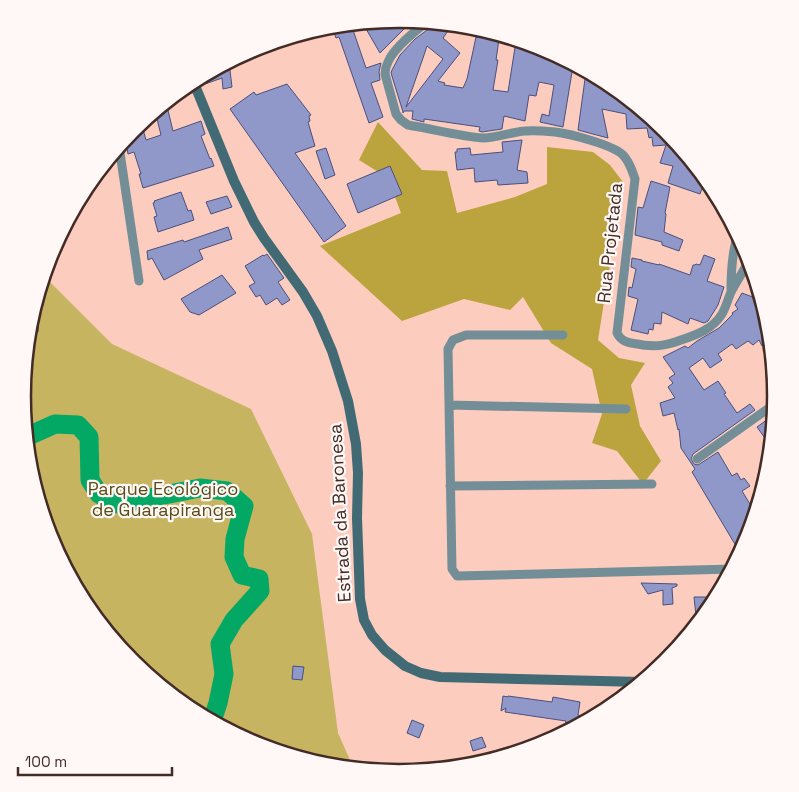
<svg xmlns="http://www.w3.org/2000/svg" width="799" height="792" viewBox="0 0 799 792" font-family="'Space Grotesk',sans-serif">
  <rect width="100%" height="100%" fill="#fcccbf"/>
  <!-- green -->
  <path fill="#c7b461" d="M 44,276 L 112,344 L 251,409 L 312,534 L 338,733 L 354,769 L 326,766 L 255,744 L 190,710 L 133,663 L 86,605 L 51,540 L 29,469 L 22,396 L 30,322 Z"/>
  <!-- forest -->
  <path fill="#bba43d" d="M 378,122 L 422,170 L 447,171 L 457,213 L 515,197 L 547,184 L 547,147 L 593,152 L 610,165 L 623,182 L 598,340 L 619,358 L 645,363 L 631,385 L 640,426 L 661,461 L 643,484 L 617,451 L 592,443 L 602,414 L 592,369 L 551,343 L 523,297 L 510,310 L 464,299 L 402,321 L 320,246 L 401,213 L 388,178 L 359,160 Z"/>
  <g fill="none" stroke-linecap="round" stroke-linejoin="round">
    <!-- river -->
    <path stroke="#03a864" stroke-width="19" d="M 26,437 L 55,424 L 78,425 L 89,437 L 90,480 L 99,494 L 118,504 L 200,488 L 227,491 L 244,506 L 235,539 L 234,557 L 242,575 L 259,579 L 260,591 L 234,620 L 220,644 L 224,674 L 218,703 L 212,721"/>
  </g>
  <!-- building -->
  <path fill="#8f98c9" stroke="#4a507c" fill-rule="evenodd" d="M 400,19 L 413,20 L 380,53 L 362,22 Z
    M 433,22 L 444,23 L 448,26 L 450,28 L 443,38 L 460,53 L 438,81 L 445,83 L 444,85 L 463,88 L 467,79 L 476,37 L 499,39 L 496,60 L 498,60 L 493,90 L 508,92 L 516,41 L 527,42 L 544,48 L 593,74 L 593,75 L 572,72 L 563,127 L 540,122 L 542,114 L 549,116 L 554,85 L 539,82 L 536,96 L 529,95 L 525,121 L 504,116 L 502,129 L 482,132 L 479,131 L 480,127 L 424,119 L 424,122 L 412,119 L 413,111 L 404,111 L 403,113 L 403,112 L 391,73 L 392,70 L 400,55 L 415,39 L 431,27 ZM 427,46 L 443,59 L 406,107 L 423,58 Z
    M 351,24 L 366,68 L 381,63 L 379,72 L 380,80 L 371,83 L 383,117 L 369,123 L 339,37 L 336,38 L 333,30 Z
    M 229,62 L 232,87 L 223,89 L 222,78 L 205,84 L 204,75 Z
    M 585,79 L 602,85 L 604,80 L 609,82 L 666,129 L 700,170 L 696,179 L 704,183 L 700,194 L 668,183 L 673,166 L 660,163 L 666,145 L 653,146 L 652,137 L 649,138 L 647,128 L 627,129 L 626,114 L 602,109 L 608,138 L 578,130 Z
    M 287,84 L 311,115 L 309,116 L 310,121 L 308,122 L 315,146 L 295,153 L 346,226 L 324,242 L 230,109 L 254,92 L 256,95 Z
    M 166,102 L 173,131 L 201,121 L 205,134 L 201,136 L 210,159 L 211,158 L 214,166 L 143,188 L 139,174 L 141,174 L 134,152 L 128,154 L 125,138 L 133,129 L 141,122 L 146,140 L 161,135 L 155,111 Z
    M 522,140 L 517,170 L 527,172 L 528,183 L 498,185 L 497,180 L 475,182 L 474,168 L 457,170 L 455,152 L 457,152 L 457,149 L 470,148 L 471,155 L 503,152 L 502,142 Z
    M 326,148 L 335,175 L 325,179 L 316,151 Z
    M 390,166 L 402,194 L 358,213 L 347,184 Z
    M 651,181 L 670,187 L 665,213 L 666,214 L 664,232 L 683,240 L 679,251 L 662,245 L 662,242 L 635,235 L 638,207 L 643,208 Z
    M 181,192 L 188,211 L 191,210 L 194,220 L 158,232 L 154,217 L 157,216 L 153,203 L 155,202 L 154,201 Z
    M 227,196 L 232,207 L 211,214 L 206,202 Z
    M 228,227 L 232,239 L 199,250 L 203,259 L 164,280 L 152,258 L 148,260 L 147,251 L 183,240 L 184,242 Z
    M 267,254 L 284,278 L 278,282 L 290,300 L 282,305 L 277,298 L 266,305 L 260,295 L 256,297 L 249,286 L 255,283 L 245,266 L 263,255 L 264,256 Z
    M 704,255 L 715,259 L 707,281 L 724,287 L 718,305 L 708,321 L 704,323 L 690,318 L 688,324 L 662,312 L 661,324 L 654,323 L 653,330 L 649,329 L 648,334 L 631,330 L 638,299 L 628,296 L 629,287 L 632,288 L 636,269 L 631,267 L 632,258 L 642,260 L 642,261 L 659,265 L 659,264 L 690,275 L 693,265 L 695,265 L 696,264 L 700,265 Z
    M 222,275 L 236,293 L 199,315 L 190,312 L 181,299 Z
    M 742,293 L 763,301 L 770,323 L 771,337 L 762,346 L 759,340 L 753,345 L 748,341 L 736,349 L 732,344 L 718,354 L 722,360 L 710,368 L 703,358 L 689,368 L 704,390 L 718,381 L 726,393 L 724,394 L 737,413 L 750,404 L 755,410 L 693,454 L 691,459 L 694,464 L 698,465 L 718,452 L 732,476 L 737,473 L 741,480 L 744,478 L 750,486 L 742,491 L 756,514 L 751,529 L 747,532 L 749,536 L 748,541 L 745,546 L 739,551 L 692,472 L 695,469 L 681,448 L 679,429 L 678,430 L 674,413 L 663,416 L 660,403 L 675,398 L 668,387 L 673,383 L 669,378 L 675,374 L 663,357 L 685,346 L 688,348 L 697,341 L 719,328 L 733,314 L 732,313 L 738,309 L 735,305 Z
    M 37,298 L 40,298 L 38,332 L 29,331 L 30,322 Z
    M 768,419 L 774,427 L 772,448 L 757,427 Z
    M 641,583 L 677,584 L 677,586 L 672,588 L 673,604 L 663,605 L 663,590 L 648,594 Z
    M 694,597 L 709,597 L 709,604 L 714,603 L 697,625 Z
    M 293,666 L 304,667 L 302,680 L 292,679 Z
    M 503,696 L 508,697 L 508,696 L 552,702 L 553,697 L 580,702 L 578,715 L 581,716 L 580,724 L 576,723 L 576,728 L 574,728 L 565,727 L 566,721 L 505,712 L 506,708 L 501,711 Z
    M 412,720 L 424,725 L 419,738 L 407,733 Z
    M 482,737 L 486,747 L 473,751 L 470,741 Z"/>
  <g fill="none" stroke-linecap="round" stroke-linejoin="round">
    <!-- minor -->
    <path stroke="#738e96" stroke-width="9" d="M 427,22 C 416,30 393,49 388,62 C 386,66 385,69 385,74 L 396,114 L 401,120 L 408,125 C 433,129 458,136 483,138 C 497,138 511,132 525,131 C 534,130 545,131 555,132 C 571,134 613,145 623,155 C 630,162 632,171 635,179 L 617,333 C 622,344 633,343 643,345 C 658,347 667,345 681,340 C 696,335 713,329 722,314 C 726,307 728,299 731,292 C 737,281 744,270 750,259
      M 454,24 C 466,31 482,32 496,33
      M 177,93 L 196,88
      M 119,146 L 139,281
      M 731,290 C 731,271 732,252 738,234
      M 563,335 L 466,335 L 453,340 L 448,349 L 452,569 L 457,576 L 733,569
      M 449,405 L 626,409
      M 697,459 L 776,403
      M 450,486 L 652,484"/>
    <!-- secondary -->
    <path stroke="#416a75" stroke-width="10" d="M 195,80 L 196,88 L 234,181 L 254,222 L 264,238 L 303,292 L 317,316 L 332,351 L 348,401 L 356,444 L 358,473 L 357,518 L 360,599 L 364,620 L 372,635 L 385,650 L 405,666 L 421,673 L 440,677 L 642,682"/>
  </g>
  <g text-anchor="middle" stroke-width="4.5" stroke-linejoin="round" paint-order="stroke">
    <!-- street labels -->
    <g font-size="18" fill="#432c26" stroke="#fff8f6">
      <text transform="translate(610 243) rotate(-84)" y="6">Rua Projetada</text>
      <text transform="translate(340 513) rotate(-93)" y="6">Estrada da Baronesa</text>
    </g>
    <!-- park labels -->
    <g font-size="18" fill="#594d17" stroke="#fff8f6">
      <text x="163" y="495">Parque Ecológico<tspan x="163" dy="21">de Guarapiranga</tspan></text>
    </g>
  </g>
  <!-- crop -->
  <path d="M0 0H799V792H0ZM31 396a368 368 0 1 1 736 0a368 368 0 1 1-736 0Z" fill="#fff8f6" fill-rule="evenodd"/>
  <path fill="none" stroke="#432c26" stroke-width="2.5" d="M31 396a368 368 0 1 1 736 0a368 368 0 1 1-736 0Z"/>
  <!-- scale -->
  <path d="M18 767v8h154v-8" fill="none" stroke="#432c26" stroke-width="2.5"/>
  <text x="25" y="767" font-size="15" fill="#432c26" stroke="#fff8f6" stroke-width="4" paint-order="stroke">100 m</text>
</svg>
